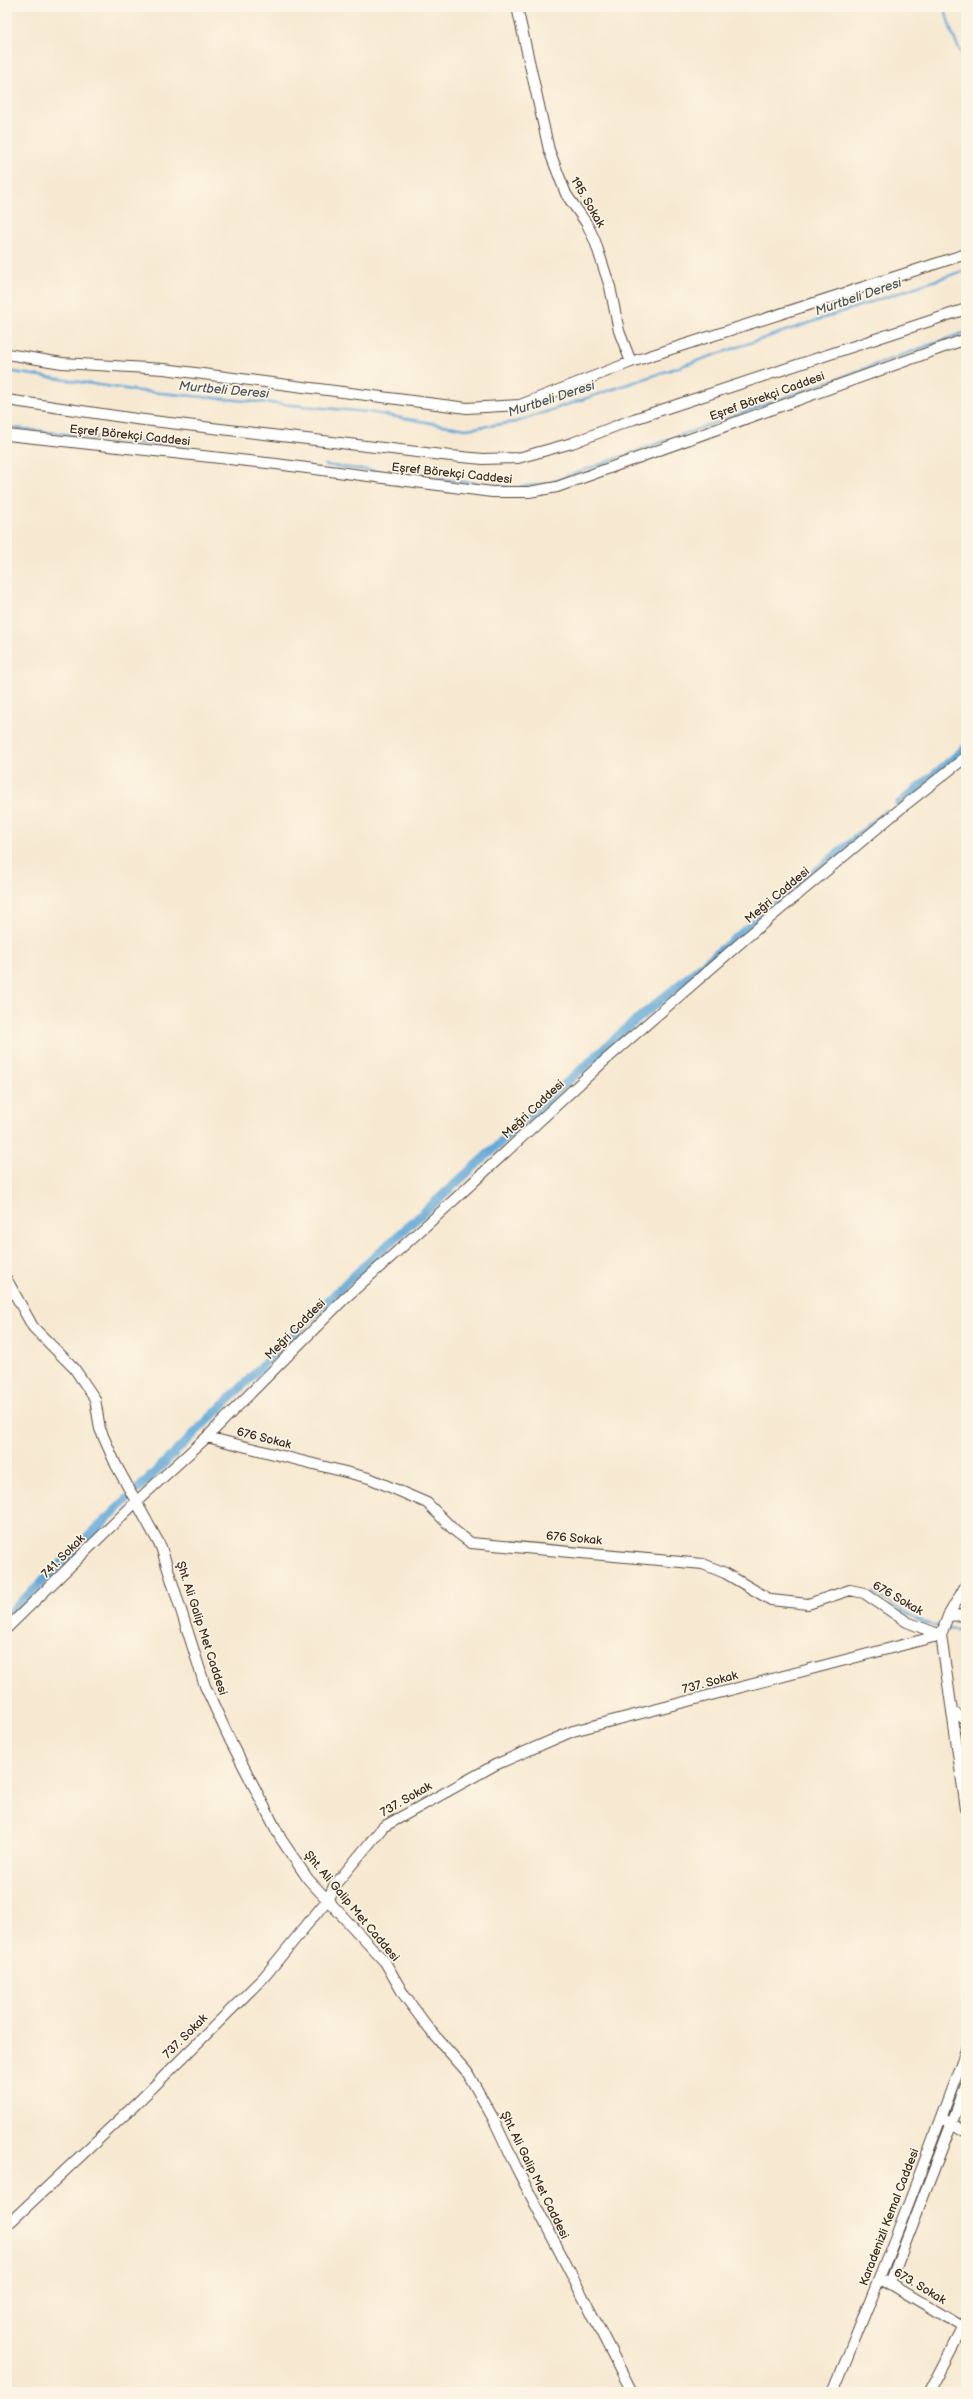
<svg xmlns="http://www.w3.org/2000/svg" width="973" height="2399" viewBox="0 0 973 2399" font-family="'Balsamiq Sans',sans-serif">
  <rect width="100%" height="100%" fill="#fcf5e5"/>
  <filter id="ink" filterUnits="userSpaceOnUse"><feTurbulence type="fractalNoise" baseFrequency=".025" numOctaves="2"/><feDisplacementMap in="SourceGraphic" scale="8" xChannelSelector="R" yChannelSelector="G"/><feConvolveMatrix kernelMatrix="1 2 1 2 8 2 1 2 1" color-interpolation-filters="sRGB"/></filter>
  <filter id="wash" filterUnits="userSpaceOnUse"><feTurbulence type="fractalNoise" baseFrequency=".012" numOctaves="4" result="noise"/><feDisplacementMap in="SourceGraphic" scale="16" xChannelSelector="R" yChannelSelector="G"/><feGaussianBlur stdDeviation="0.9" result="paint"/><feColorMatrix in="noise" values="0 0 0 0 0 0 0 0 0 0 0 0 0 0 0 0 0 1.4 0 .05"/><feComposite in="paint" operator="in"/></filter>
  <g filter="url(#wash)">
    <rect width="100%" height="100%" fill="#f7e9d1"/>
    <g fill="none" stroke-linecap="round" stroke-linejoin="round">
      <!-- stream -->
      <path stroke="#63a9d9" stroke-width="2.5" d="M 944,7 L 953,36 L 966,63
        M 7,371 L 139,391 L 368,412 L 466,429 L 516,422 L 966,270
        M 7,427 L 262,458
        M 325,465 L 507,487
        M 520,487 L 549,483 L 966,332
        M 874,1593 L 915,1619 L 942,1628
        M 947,1629 L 966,1631"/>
      <!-- canal -->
      <path stroke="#63a9d9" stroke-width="9" d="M 899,804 L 966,748
        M 138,1489 L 349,1280 L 629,1026 L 886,814
        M 7,1616 L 127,1499"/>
    </g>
  </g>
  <g filter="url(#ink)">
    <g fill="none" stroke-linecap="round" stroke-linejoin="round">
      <!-- minor casing -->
      <g stroke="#574739" stroke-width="12">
        <path id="minor" d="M 517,7 L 549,150 L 566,194 L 587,224 L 595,241 L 610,287 L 619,331 L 631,362
          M 7,354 L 62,363 L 164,369 L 467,408 L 520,405 L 631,362 L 966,254
          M 7,400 L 136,419 L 451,456 L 483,459 L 518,458 L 572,443 L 634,419 L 966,309
          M 7,435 L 276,464 L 492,492 L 529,492 L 557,487 L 966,339
          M 7,1280 L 33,1327 L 74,1368 L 95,1399 L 100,1429 L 116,1465 L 161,1547 L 205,1686 L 230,1740 L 281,1839 L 308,1879 L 385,1962 L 404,1995 L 430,2030 L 467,2072 L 493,2118 L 517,2169 L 632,2392
          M 207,1437 L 369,1478 L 427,1503 L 455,1531 L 471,1543 L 703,1564 L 725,1573 L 771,1600 L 808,1604 L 850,1590 L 864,1593 L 907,1622 L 941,1635
          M 966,1585 L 948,1616 L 941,1635 L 966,1809
          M 948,1616 L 966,1615
          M 7,1628 L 137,1501 L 207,1437 L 344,1299 L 441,1212 L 602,1063 L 746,938 L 905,805 L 966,757
          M 952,1712 L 966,1719
          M 945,2119 L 966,2132
          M 7,2225 L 136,2104 L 264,1977 L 328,1899 L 334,1886 L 383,1827 L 495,1765 L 573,1731 L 941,1635
          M 884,2280 L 966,2329
          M 890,2283 L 966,2086
          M 833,2392 C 880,2279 924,2165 966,2050
          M 929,2392 L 966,2321"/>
      </g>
      <!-- minor -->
      <use href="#minor" stroke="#fff" stroke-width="10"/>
    </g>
  </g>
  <g text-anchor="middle" stroke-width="3.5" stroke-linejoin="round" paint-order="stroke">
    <!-- street labels -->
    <g font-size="12" fill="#3b2a1e" stroke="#fcf5e5">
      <text transform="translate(588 202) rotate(60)" y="4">195. Sokak</text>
      <text transform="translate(767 396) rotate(-20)" y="4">Eşref Börekçi Caddesi</text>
      <text transform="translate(130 435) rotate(6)" y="4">Eşref Börekçi Caddesi</text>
      <text transform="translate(452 473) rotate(6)" y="4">Eşref Börekçi Caddesi</text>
      <text transform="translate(777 895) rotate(-40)" y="4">Meğri Caddesi</text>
      <text transform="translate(533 1109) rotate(-43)" y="4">Meğri Caddesi</text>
      <text transform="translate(295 1329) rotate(-45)" y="4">Meğri Caddesi</text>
      <text transform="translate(264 1438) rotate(14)" y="4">676 Sokak</text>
      <text transform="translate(574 1538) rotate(5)" y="4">676 Sokak</text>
      <text transform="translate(63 1556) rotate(-45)" y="4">741. Sokak</text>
      <text transform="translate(898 1598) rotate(30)" y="4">676 Sokak</text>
      <text transform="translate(202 1628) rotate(72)" y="4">Şht. Ali Galip Met Caddesi</text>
      <text transform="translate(710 1682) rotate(-15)" y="4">737. Sokak</text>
      <text transform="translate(406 1799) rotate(-30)" y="4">737. Sokak</text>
      <text transform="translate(352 1906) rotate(50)" y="4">Şht. Ali Galip Met Caddesi</text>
      <text transform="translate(185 2036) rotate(-45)" y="4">737. Sokak</text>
      <text transform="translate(535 2175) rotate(64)" y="4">Şht. Ali Galip Met Caddesi</text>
      <text transform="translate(889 2217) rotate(-69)" y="4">Karadenizli Kemal Caddesi</text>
      <text transform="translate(920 2286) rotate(31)" y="4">673. Sokak</text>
    </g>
    <!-- water labels -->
    <g font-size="13" font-style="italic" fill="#49565f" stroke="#fcf5e5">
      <text transform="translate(858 296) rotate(-19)" y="5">Murtbeli Deresi</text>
      <text transform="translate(224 389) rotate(5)" y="5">Murtbeli Deresi</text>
      <text transform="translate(551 398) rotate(-18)" y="5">Murtbeli Deresi</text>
    </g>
  </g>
  <!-- margin -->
  <rect width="973" height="2399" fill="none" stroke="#fcf5e5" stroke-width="24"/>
</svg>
